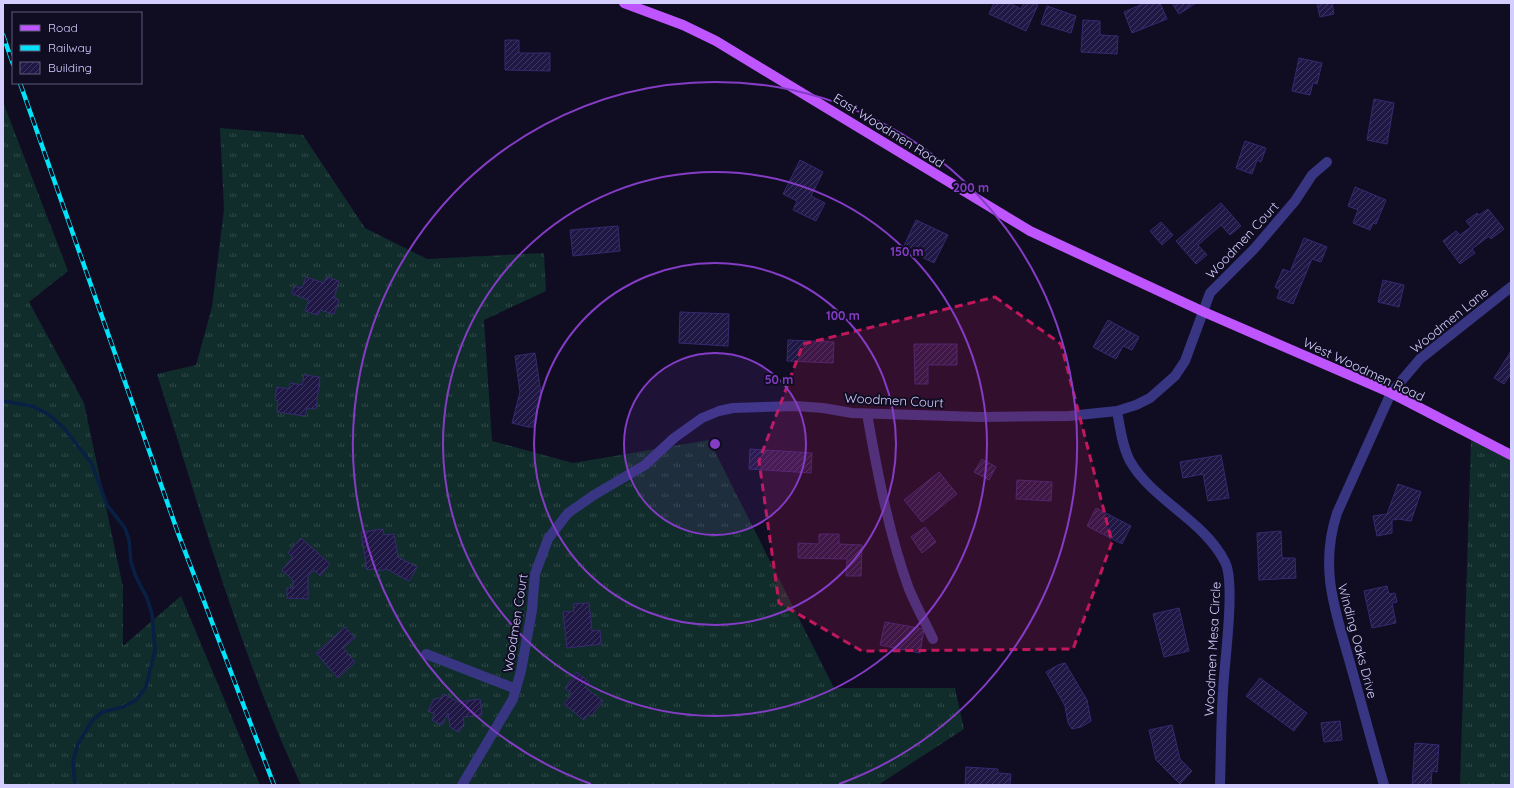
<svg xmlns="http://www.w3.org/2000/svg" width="1514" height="788" viewBox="0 0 1514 788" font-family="Quicksand,sans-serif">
  <defs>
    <pattern id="grass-tufts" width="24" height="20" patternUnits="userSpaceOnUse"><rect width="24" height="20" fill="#102d2b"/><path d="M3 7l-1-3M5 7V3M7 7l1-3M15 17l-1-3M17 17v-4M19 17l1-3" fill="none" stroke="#324a4b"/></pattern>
    <pattern id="building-hatch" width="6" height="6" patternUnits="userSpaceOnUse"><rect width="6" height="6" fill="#201844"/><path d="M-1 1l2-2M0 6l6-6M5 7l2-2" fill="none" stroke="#403860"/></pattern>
  </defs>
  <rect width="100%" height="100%" fill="#100d23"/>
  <!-- grass -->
  <path fill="url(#grass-tufts)" d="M 3,102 L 68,271 L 29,302 L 84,403 L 123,587 L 123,646 L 181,596 L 260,785 L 3,785 Z
    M 220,128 L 303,135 L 365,228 L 427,259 L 544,253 L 546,291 L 484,320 L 492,441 L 573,463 L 709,440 L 834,688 L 955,688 L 964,729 L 878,785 L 301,785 C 240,654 201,512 157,374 L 196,365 L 212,307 L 224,209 Z
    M 1471,440 L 1511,461 L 1511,785 L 1460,785 Z"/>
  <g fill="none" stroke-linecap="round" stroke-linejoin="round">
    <!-- stream -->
    <path stroke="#092045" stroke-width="3.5" d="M 3,401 L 32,406 L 48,414 L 64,428 L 92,464 L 107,505 L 125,528 L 129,540 L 131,562 L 136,577 L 147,598 L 152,614 L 155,650 L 146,687 L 136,700 L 123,707 L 102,712 L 92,721 L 78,744 L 73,761 L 75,785"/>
  </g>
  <!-- building -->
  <path fill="url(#building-hatch)" stroke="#372971" d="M 994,3 L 1010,3 L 1021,9 L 1024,3 L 1033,3 L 1038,5 L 1026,31 L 989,14 Z
    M 1145,3 L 1160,3 L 1167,19 L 1132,33 L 1124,12 Z
    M 1172,3 L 1196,3 L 1179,14 Z
    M 1317,3 L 1332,3 L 1334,14 L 1320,17 Z
    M 1047,6 L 1076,16 L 1071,33 L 1041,24 Z
    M 1083,20 L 1100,21 L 1100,35 L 1118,36 L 1117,54 L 1081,52 Z
    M 505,40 L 519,40 L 519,53 L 550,53 L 550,71 L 505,70 Z
    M 1299,58 L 1322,63 L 1317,84 L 1313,83 L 1310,95 L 1292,91 Z
    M 1374,99 L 1394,103 L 1387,144 L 1367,140 Z
    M 1245,141 L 1266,148 L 1261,162 L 1257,160 L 1252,174 L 1236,168 Z
    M 800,160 L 823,172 L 811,196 L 825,203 L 816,221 L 793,210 L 797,201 L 783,194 Z
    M 1355,187 L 1386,200 L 1376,224 L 1373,223 L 1370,230 L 1353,223 L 1358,210 L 1348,206 Z
    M 1221,203 L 1241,226 L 1230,235 L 1221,225 L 1198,245 L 1207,255 L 1196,264 L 1176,241 Z
    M 1488,209 L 1504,229 L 1491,239 L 1489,236 L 1472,249 L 1475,253 L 1460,264 L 1443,241 L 1456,231 L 1460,235 L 1471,227 L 1466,221 L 1477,213 L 1479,215 Z
    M 916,220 L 948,235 L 934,263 L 903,248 Z
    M 1161,222 L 1173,235 L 1162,245 L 1150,231 Z
    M 618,226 L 620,251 L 573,256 L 570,230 Z
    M 1304,238 L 1327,247 L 1321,262 L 1312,259 L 1293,304 L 1277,298 L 1280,290 L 1275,287 L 1283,269 L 1290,272 Z
    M 306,277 L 324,283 L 326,277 L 339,281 L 334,298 L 339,300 L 334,314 L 320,310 L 318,315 L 305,311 L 309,300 L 292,294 L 294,286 L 302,288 Z
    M 1383,280 L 1404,285 L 1399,307 L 1378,302 Z
    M 680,312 L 729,314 L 728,346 L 679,343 Z
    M 1108,320 L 1139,337 L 1132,350 L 1123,346 L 1116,359 L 1093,347 Z
    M 788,340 L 834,342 L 833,363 L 787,361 Z
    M 914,344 L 957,344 L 957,365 L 928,365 L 928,384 L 915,384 Z
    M 1511,351 L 1511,374 L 1504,384 L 1494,378 Z
    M 535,353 L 541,393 L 533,427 L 528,427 L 512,423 L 520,392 L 515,356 Z
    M 304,375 L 320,377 L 316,409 L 307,408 L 305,416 L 277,412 L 278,401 L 275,400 L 277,387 L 289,389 L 290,383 L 302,385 Z
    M 750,449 L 812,453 L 811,473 L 749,469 Z
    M 1221,455 L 1229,498 L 1208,501 L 1203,474 L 1183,478 L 1180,462 Z
    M 982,459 L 996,467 L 989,480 L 974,472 Z
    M 939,472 L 957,494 L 922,522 L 904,500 Z
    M 1017,480 L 1052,482 L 1051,501 L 1016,499 Z
    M 1398,484 L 1421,492 L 1411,521 L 1398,519 L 1392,520 L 1392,533 L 1377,536 L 1373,516 L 1387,514 Z
    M 1096,508 L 1131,526 L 1122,544 L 1087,526 Z
    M 925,527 L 936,542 L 922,553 L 911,537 Z
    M 383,529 L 384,535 L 394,534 L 398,557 L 417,567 L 409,581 L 387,569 L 377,571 L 373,569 L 367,570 L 361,532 Z
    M 1281,531 L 1282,558 L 1295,558 L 1296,578 L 1259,580 L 1257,533 Z
    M 819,534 L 839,534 L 839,544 L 862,545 L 861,576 L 846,576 L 847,559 L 798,558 L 798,543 L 819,544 Z
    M 301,538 L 330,564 L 320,576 L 314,570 L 308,576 L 308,599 L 287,598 L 287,588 L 293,588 L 293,580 L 282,570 L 293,557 L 288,553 Z
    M 1387,586 L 1389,594 L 1395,593 L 1397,602 L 1392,603 L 1396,623 L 1372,628 L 1364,591 Z
    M 589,603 L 592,631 L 600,630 L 601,644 L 567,648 L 563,612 L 574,611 L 573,604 Z
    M 1179,608 L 1189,651 L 1164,657 L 1153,614 Z
    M 885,622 L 924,629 L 920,653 L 880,645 Z
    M 345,627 L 355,638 L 343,648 L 355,662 L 338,678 L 316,653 Z
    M 1065,663 L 1087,700 L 1091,721 L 1081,727 L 1072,729 L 1068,723 L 1065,706 L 1046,672 L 1058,665 Z
    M 577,672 L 589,682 L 585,687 L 603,701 L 591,716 L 588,714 L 584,720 L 564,704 L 572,694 L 565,688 Z
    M 1260,678 L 1307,713 L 1294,731 L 1246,696 Z
    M 443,694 L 458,702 L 480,699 L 482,715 L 463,717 L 464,723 L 459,732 L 450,727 L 448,713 L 442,725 L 432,720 L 435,714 L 428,711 L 434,699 L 441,698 Z
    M 1340,721 L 1342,740 L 1324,742 L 1321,723 Z
    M 1172,725 L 1180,759 L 1192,771 L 1180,784 L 1156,760 L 1149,730 Z
    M 1415,743 L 1439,745 L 1437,772 L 1432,771 L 1431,785 L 1412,785 Z
    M 966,767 L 998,769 L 998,773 L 1011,774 L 1010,785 L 965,785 Z"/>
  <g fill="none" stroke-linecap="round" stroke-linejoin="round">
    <!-- minor -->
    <path stroke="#383683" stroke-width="10" d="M 1117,411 C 1120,427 1122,446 1130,461 C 1153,501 1204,520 1225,562 C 1236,583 1224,664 1223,691 C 1221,722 1221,754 1220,785
      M 867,414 C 877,470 889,535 909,589 C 916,606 925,622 933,639
      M 426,654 L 516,689
      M 462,785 L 513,699 L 521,671 L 532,610 L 535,574 L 548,539 L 568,513 L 594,495 L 645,465 L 674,438 L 702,418 L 719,411 L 733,408 L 795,406 L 823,408 L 852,413 L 981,417 L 1069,416 L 1117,411 L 1136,405 L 1150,398 L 1175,376 L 1185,361 L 1210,293 L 1254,249 L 1295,201 L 1312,175 L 1327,162
      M 1384,785 C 1373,747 1363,709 1352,670 C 1337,615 1318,571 1337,513 L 1391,393 L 1420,359 L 1511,287"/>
    <!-- major -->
    <path stroke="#be55ff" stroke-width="10" d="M 624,3 L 683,25 L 716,41 L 1030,231 L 1204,312 L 1391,393 L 1511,455"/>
    <!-- rail casing -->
    <g stroke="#00e3f9" stroke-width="4.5">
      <path id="rail" d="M 3,35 L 13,64
        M 20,83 L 178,533 L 274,785"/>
    </g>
    <!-- rail -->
    <use href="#rail" stroke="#100d23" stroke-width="3" stroke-dasharray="9" stroke-linecap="butt"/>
  </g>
  <!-- marked area -->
  <path fill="#c2185b" fill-opacity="0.2" stroke="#c2185b" stroke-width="3" stroke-dasharray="8 5" stroke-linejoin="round" d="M 995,297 L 1061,344 L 1112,542 L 1073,649 L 862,651 L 779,603 L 759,461 L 803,344 Z"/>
  <!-- distance rings -->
  <circle cx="715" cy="444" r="91" fill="#843cc5" fill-opacity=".12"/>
  <g fill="none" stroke="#843cc5" stroke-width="2">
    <circle cx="715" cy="444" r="91"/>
    <circle cx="715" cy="444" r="181"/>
    <circle cx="715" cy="444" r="272"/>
    <path d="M591 784A362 362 0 1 1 839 784"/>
  </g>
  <g text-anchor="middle" stroke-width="4" stroke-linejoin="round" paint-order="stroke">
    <!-- street labels -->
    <g font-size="13" fill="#d3ceff" stroke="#100d23">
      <text transform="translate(889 130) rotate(32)" y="5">East Woodmen Road</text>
      <text transform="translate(1242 240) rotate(-47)" y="5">Woodmen Court</text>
      <text transform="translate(1449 320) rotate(-39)" y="5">Woodmen Lane</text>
      <text transform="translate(1364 369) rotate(25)" y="5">West Woodmen Road</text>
      <text transform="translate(894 400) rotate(3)" y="5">Woodmen Court</text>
      <text transform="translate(515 623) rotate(-81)" y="5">Woodmen Court</text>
      <text transform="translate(1358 641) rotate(75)" y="5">Winding Oaks Drive</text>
      <text transform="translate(1212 649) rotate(-87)" y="5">Woodmen Mesa Circle</text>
    </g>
  </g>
  <circle cx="715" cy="444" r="6" fill="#843cc5" stroke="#100d23" stroke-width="2"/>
  <g font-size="12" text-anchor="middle" font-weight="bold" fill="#843cc5" stroke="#100d23" stroke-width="4" stroke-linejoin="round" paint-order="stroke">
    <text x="971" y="192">200 m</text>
    <text x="907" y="256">150 m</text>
    <text x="843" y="320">100 m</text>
    <text x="779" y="384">50 m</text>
  </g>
  <!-- border -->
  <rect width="1514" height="788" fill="none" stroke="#d3ceff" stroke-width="8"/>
  <!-- legend -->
  <rect x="12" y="12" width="130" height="72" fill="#100d23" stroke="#5e5a7b"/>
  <rect x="20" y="25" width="20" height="6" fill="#be55ff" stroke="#5e5a7b"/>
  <text x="48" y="32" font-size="12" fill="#d3ceff">Road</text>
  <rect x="20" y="45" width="20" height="6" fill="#00e3f9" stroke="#5e5a7b"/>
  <text x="48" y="52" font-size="12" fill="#d3ceff">Railway</text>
  <rect x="20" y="62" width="20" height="12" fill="url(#building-hatch)" stroke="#5e5a7b"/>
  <text x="48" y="72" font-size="12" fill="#d3ceff">Building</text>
</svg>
